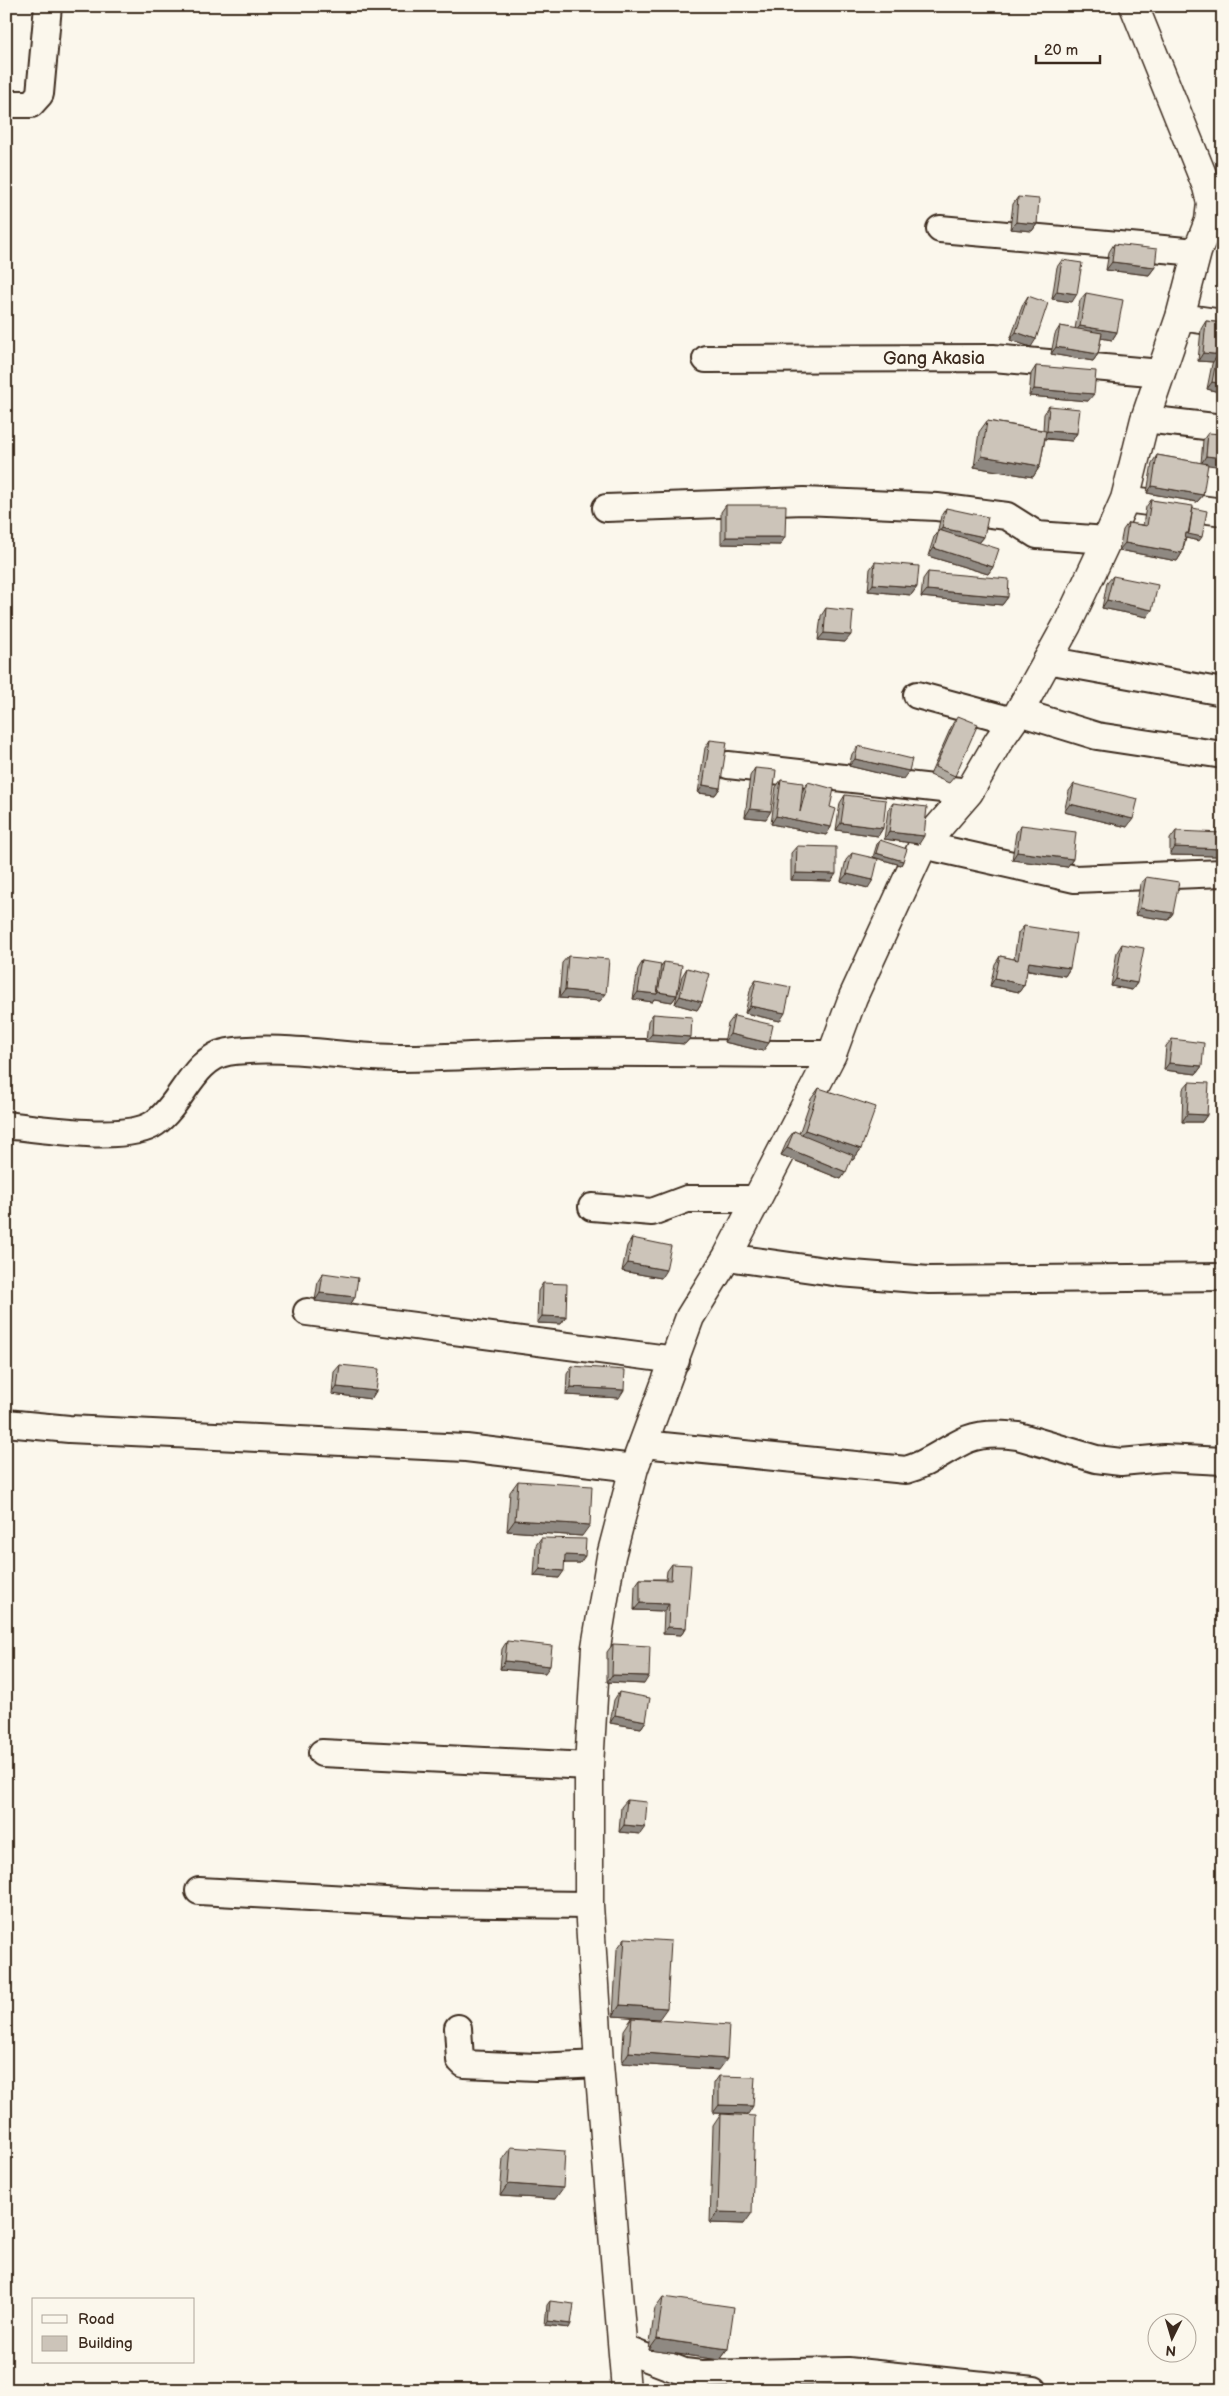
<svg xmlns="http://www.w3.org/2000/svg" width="1229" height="2396" viewBox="0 0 1229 2396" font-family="'Balsamiq Sans',sans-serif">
  <rect width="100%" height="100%" fill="#fbf7ec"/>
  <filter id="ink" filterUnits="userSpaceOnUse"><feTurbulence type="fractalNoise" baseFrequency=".02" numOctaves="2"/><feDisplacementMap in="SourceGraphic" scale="10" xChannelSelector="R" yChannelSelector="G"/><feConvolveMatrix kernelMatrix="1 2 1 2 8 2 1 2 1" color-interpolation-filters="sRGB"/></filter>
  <g filter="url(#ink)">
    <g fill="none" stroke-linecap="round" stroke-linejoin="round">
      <!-- minor casing -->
      <g stroke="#3b2a1e" stroke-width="30">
        <path id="minor" d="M 6,104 L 31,104 L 40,94 L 48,6
          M 940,229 L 1197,252
          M 1180,317 L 1223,323
          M 706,359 L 993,358 L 1161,373
          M 1145,419 L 1223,428
          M 1125,499 L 1223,512
          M 606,508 L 804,501 L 937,507 L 1007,516 L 1037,535 L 1107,540
          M 1047,660 L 1223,692
          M 917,695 L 1013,721
          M 1019,712 L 1097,736 L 1223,755
          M 728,765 L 969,792
          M 923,845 L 1075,879 L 1223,873
          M 6,1125 C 41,1129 128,1143 155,1123 C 182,1104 193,1058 228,1052 C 283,1044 345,1058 400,1058 C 449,1058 498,1054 547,1053 C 642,1052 737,1054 832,1054
          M 592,1207 L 652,1212 L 687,1199 L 756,1199
          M 727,1257 L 840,1273 L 929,1280 L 1223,1277
          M 307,1312 L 676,1360
          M 6,1423 L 69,1429 L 466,1448 L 634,1468
          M 643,1444 L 906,1470 C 929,1464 947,1448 968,1439 C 984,1433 1002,1434 1018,1436 L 1096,1459 L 1121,1462 L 1164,1458 L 1223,1461
          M 322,1753 L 589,1766
          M 199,1891 L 422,1903 L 589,1905
          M 458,2028 L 460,2060 L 464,2064 L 536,2067 L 599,2064
          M 624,2349 L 684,2372 L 701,2374 L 848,2371 L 1034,2390"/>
      </g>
      <!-- major casing -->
      <g stroke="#3b2a1e" stroke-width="31">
        <path id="major" d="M 626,2390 L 599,2064 L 589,1905 L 589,1766 L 596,1647 L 611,1556 L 634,1468 L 690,1317 L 727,1257 L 832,1054 L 853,997 L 923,845 L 969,792 L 998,742 L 1019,712 L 1067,625 L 1107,540 L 1125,499 L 1145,419 L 1180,317 L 1197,252 L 1209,221 L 1211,203 L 1207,187 L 1134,6"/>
      </g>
      <!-- minor -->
      <use href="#minor" stroke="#fbf7ec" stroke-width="26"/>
      <!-- major -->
      <use href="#major" stroke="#fbf7ec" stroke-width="28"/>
    </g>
    <!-- wall -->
    <path fill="#afa99f" stroke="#3b2a1e" d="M 1018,197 L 1037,224 L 1032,231 L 1010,229 L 1013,204 Z
      M 1114,244 L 1155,267 L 1149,275 L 1106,270 L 1109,252 Z
      M 1062,260 L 1072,302 L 1052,299 L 1057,267 Z
      M 1223,290 L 1223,319 L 1219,318 L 1221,292 Z
      M 1086,293 L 1117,332 L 1112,340 L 1101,338 L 1098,354 L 1093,361 L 1051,354 L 1055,334 L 1060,326 L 1075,329 L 1080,300 Z
      M 1028,296 L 1031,347 L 1010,340 L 1023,304 Z
      M 1206,321 L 1223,323 L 1223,393 L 1207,389 L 1212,364 L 1213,362 L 1198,361 L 1201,329 Z
      M 1036,366 L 1088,401 L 1029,396 L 1031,374 Z
      M 1049,406 L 1077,433 L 1072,441 L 1045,439 L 1040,466 L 1033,477 L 974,467 L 979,432 L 987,421 L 1043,430 L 1044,414 Z
      M 1208,433 L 1203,495 L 1197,502 L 1147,493 L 1152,463 L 1157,455 L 1201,463 L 1203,440 Z
      M 1151,500 L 1193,508 L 1199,541 L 1186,538 L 1182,553 L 1177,561 L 1119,550 L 1123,530 L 1128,523 L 1143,525 L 1146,507 Z
      M 726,505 L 780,545 L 721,544 L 721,512 Z
      M 946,508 L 984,537 L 979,543 L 993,567 L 988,574 L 928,556 L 934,537 L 937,534 L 941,516 Z
      M 875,562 L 917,587 L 911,595 L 868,591 L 870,569 Z
      M 928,572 L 1008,597 L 1002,605 L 921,597 L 923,579 Z
      M 1113,576 L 1147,617 L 1102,608 L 1107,583 Z
      M 826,608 L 845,642 L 818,640 L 821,616 Z
      M 958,716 L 955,776 L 949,783 L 930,775 L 953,723 Z
      M 710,740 L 720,788 L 715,795 L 698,793 L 705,748 Z
      M 858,746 L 903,779 L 849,766 L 852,754 Z
      M 755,768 L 766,819 L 745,817 L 750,776 Z
      M 781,780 L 802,793 L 803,790 L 808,782 L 830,807 L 831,827 L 826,835 L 771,824 L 776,787 Z
      M 1074,784 L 1127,827 L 1064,812 L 1069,791 Z
      M 845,795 L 883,828 L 878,836 L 836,830 L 840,803 Z
      M 893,803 L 919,844 L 884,839 L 888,810 Z
      M 1021,825 L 1073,859 L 1067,867 L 1012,860 L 1016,833 Z
      M 1176,831 L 1217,856 L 1170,855 L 1170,839 Z
      M 880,840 L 903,861 L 901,865 L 873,857 L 877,844 Z
      M 797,846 L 831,881 L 791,880 L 791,853 Z
      M 852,853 L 868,888 L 841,881 L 846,860 Z
      M 1146,877 L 1173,913 L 1168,920 L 1135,915 L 1140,884 Z
      M 1024,926 L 1070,968 L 1065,976 L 1027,970 L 1024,985 L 1019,992 L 990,986 L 995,964 L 1000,956 L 1014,959 L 1018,933 Z
      M 1122,944 L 1137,983 L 1132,990 L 1111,986 L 1117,952 Z
      M 568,956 L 600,1001 L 559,998 L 562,963 Z
      M 643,961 L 661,966 L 664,962 L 678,993 L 682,976 L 687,968 L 702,1002 L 697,1010 L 675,1004 L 677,995 L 672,1002 L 654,999 L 652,1002 L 633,999 L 638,969 Z
      M 756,980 L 780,1021 L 745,1013 L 751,987 Z
      M 653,1014 L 691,1037 L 685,1044 L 646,1041 L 648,1021 Z
      M 734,1016 L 763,1051 L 724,1042 L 728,1024 Z
      M 1172,1039 L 1202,1066 L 1196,1074 L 1164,1070 L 1166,1046 Z
      M 1189,1082 L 1207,1115 L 1202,1122 L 1182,1122 L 1183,1089 Z
      M 819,1088 L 861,1149 L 853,1160 L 851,1160 L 841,1179 L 781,1155 L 788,1139 L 794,1131 L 799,1134 L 811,1099 Z
      M 632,1238 L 661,1278 L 622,1271 L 627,1246 Z
      M 323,1273 L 355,1297 L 350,1305 L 315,1301 L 318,1281 Z
      M 543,1283 L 566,1317 L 561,1324 L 537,1323 L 538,1291 Z
      M 340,1365 L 376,1391 L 371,1399 L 332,1394 L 334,1372 Z
      M 572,1366 L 619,1398 L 566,1395 L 567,1374 Z
      M 518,1481 L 582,1536 L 507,1531 L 510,1492 Z
      M 541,1538 L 580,1563 L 565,1563 L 559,1578 L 534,1576 L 536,1545 Z
      M 672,1564 L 686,1628 L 681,1635 L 663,1634 L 664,1611 L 634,1610 L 635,1586 L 640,1579 L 666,1579 L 667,1571 Z
      M 507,1641 L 545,1673 L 500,1669 L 502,1649 Z
      M 613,1644 L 644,1684 L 607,1682 L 607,1652 Z
      M 619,1692 L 646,1721 L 641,1728 L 610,1723 L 614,1700 Z
      M 627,1800 L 640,1834 L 619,1832 L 621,1807 Z
      M 625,1938 L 659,2019 L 613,2016 L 617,1949 Z
      M 632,2018 L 719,2070 L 622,2063 L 624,2030 Z
      M 719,2076 L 748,2114 L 713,2113 L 714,2083 Z
      M 721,2114 L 744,2224 L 710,2223 L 713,2126 Z
      M 511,2147 L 555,2199 L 500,2196 L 503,2158 Z
      M 663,2297 L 728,2349 L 720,2360 L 649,2350 L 655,2308 Z
      M 550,2301 L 569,2328 L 545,2325 L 547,2305 Z"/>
    <!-- shaded-wall -->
    <path fill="#8f8982" stroke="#3b2a1e" d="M 1016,222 L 1037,224 L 1032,231 L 1010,229 Z
      M 1112,262 L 1155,267 L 1149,275 L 1106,270 Z
      M 1057,291 L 1077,294 L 1072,302 L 1052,299 Z
      M 1223,313 L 1223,319 L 1219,318 Z
      M 1080,326 L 1117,332 L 1112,340 L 1074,333 Z
      M 1016,332 L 1036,339 L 1031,347 L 1010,340 Z
      M 1056,347 L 1098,354 L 1093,361 L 1051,354 Z
      M 1203,353 L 1223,355 L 1223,363 L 1217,356 L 1213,362 L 1198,361 Z
      M 1212,382 L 1223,384 L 1223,393 L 1207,389 Z
      M 1034,389 L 1094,394 L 1088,401 L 1029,396 Z
      M 1047,431 L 1077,433 L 1072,441 L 1042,438 Z
      M 982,456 L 1040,466 L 1033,477 L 974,467 Z
      M 1206,456 L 1223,458 L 1223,467 L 1201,464 Z
      M 1152,486 L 1203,495 L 1197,502 L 1147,493 Z
      M 942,528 L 984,537 L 978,544 L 939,532 Z
      M 1186,533 L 1189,533 L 1202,537 L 1199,541 L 1186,538 L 1184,541 Z
      M 726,537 L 785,537 L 780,545 L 721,544 Z
      M 1125,543 L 1182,553 L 1177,561 L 1119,550 Z
      M 934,548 L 993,567 L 988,574 L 928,556 Z
      M 873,584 L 917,587 L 911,595 L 868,591 Z
      M 927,590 L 1008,597 L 1002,605 L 921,597 Z
      M 1107,600 L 1152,610 L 1147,617 L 1102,608 Z
      M 824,633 L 851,635 L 845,642 L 818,640 Z
      M 855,759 L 909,771 L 903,779 L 849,766 Z
      M 703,785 L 720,788 L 715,795 L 698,793 Z
      M 1070,804 L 1133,819 L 1127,827 L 1064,812 Z
      M 750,809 L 771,811 L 766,819 L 745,817 Z
      M 776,816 L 831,827 L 826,835 L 771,824 Z
      M 841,823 L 883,828 L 878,836 L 836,830 Z
      M 889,832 L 924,836 L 919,844 L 884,839 Z
      M 1175,847 L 1222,849 L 1217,856 L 1170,855 Z
      M 1017,852 L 1073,859 L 1067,867 L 1012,860 Z
      M 876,853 L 903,861 L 901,865 L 873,857 Z
      M 796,873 L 836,874 L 831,881 L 791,880 Z
      M 847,874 L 873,880 L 868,888 L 841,881 Z
      M 1140,908 L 1173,913 L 1168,920 L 1135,915 Z
      M 1029,962 L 1070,968 L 1065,976 L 1024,969 Z
      M 995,978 L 1024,985 L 1019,992 L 990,986 Z
      M 1116,979 L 1137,983 L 1132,990 L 1111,986 Z
      M 565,990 L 606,994 L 600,1001 L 559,998 Z
      M 638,992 L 657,994 L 658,992 L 677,995 L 672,1002 L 654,999 L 652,1002 L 633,999 Z
      M 680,996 L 702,1002 L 697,1010 L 675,1004 Z
      M 750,1006 L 785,1013 L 780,1021 L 745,1013 Z
      M 652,1034 L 691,1037 L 685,1044 L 646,1041 Z
      M 730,1034 L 769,1043 L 763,1051 L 724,1042 Z
      M 1169,1063 L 1202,1066 L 1196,1074 L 1164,1070 Z
      M 1187,1114 L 1207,1115 L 1202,1122 L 1182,1122 Z
      M 805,1130 L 861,1149 L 853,1160 L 797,1141 Z
      M 787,1148 L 846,1172 L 841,1179 L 781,1155 Z
      M 628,1263 L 666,1270 L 661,1278 L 622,1271 Z
      M 320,1293 L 355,1297 L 350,1305 L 315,1301 Z
      M 542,1316 L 566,1317 L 561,1324 L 537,1323 Z
      M 337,1387 L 376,1391 L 371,1399 L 332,1394 Z
      M 571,1387 L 624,1390 L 619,1398 L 566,1395 Z
      M 515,1520 L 590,1525 L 582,1536 L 507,1531 Z
      M 565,1555 L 585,1556 L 580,1563 L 560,1563 Z
      M 540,1569 L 564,1571 L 559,1578 L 534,1576 Z
      M 640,1603 L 669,1604 L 664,1611 L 634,1610 Z
      M 668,1627 L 686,1628 L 681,1635 L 663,1634 Z
      M 505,1661 L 550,1666 L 545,1673 L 500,1669 Z
      M 612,1675 L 649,1676 L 644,1684 L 607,1682 Z
      M 615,1715 L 646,1721 L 641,1728 L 610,1723 Z
      M 624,1825 L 645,1827 L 640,1834 L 619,1832 Z
      M 620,2005 L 667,2008 L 659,2019 L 613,2016 Z
      M 629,2052 L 727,2059 L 719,2070 L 622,2063 Z
      M 719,2105 L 753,2106 L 748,2114 L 713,2113 Z
      M 508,2184 L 563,2188 L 555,2199 L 500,2196 Z
      M 718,2212 L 752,2213 L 744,2224 L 710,2223 Z
      M 548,2321 L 571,2324 L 569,2328 L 545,2325 Z
      M 657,2339 L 728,2349 L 720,2360 L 649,2350 Z"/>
    <!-- building -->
    <path fill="#ccc4b9" stroke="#3b2a1e" d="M 1018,197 L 1039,199 L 1037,224 L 1016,222 Z
      M 1114,244 L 1157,249 L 1155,267 L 1112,262 Z
      M 1062,260 L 1082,263 L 1077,294 L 1057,291 Z
      M 1086,293 L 1123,300 L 1117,332 L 1080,326 Z
      M 1028,296 L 1048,303 L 1036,339 L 1016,332 Z
      M 1206,321 L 1223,323 L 1223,355 L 1203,353 Z
      M 1060,326 L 1102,333 L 1098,354 L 1056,347 Z
      M 1217,356 L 1223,357 L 1223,384 L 1212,382 Z
      M 1036,366 L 1096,371 L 1094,394 L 1034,389 Z
      M 1049,406 L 1080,409 L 1077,433 L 1047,431 Z
      M 987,421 L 1046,431 L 1040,466 L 982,456 Z
      M 1208,433 L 1223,434 L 1223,458 L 1206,456 Z
      M 1157,455 L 1208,464 L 1203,495 L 1152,486 Z
      M 1151,500 L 1193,506 L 1189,533 L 1186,533 L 1182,553 L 1125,543 L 1128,523 L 1147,526 Z
      M 726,505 L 786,505 L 785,537 L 726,537 Z
      M 946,508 L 988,517 L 984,537 L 942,528 Z
      M 1193,508 L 1207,511 L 1202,537 L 1188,534 Z
      M 939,530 L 999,549 L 993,567 L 934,548 Z
      M 875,562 L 919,566 L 917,587 L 873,584 Z
      M 928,572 L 1009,579 L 1008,597 L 927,590 Z
      M 1113,576 L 1158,585 L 1152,610 L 1107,600 Z
      M 826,608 L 853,611 L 851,635 L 824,633 Z
      M 958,716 L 978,724 L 955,776 L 935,767 Z
      M 710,740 L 727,742 L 720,788 L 703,785 Z
      M 858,746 L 912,759 L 909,771 L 855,759 Z
      M 755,768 L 776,770 L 771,811 L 750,809 Z
      M 781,780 L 803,783 L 800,812 L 808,782 L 834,789 L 830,807 L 836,809 L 831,827 L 776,816 Z
      M 1074,784 L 1138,799 L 1133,819 L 1070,804 Z
      M 845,795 L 886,800 L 883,828 L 841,823 Z
      M 893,803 L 927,807 L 924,836 L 889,832 Z
      M 1021,825 L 1076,832 L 1073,859 L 1017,852 Z
      M 1176,831 L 1223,833 L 1222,849 L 1175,847 Z
      M 880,840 L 907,849 L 903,861 L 876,853 Z
      M 797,846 L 836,847 L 836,874 L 796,873 Z
      M 852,853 L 878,859 L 873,880 L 847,874 Z
      M 1146,877 L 1179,882 L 1173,913 L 1140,908 Z
      M 1024,926 L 1076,934 L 1070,968 L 1029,962 L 1024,985 L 995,978 L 1000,956 L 1018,960 Z
      M 1122,944 L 1144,948 L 1137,983 L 1116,979 Z
      M 568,956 L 609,959 L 606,994 L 565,990 Z
      M 643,961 L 661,964 L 657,994 L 638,992 Z
      M 664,962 L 682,965 L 677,995 L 658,992 Z
      M 687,968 L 710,974 L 702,1002 L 680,996 Z
      M 756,980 L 791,987 L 785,1013 L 750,1006 Z
      M 653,1014 L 692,1017 L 691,1037 L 652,1034 Z
      M 734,1016 L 773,1025 L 769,1043 L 730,1034 Z
      M 1172,1039 L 1204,1043 L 1202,1066 L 1169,1063 Z
      M 1189,1082 L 1209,1083 L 1207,1115 L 1187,1114 Z
      M 819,1088 L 876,1107 L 861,1149 L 805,1130 Z
      M 794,1131 L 853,1155 L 846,1172 L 787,1148 Z
      M 632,1238 L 671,1246 L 666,1270 L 628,1263 Z
      M 323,1273 L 358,1278 L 355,1297 L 320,1293 Z
      M 543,1283 L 567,1284 L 566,1317 L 542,1316 Z
      M 340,1365 L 379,1369 L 376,1391 L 337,1387 Z
      M 572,1366 L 625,1370 L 624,1390 L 571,1387 Z
      M 518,1481 L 592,1486 L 590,1525 L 515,1520 Z
      M 541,1538 L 586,1539 L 585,1556 L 565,1555 L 564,1571 L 540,1569 Z
      M 672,1564 L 691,1565 L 686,1628 L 668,1627 L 669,1604 L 640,1603 L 640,1579 L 671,1580 Z
      M 507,1641 L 552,1646 L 550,1666 L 505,1661 Z
      M 613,1644 L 650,1646 L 649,1676 L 612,1675 Z
      M 619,1692 L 650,1698 L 646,1721 L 615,1715 Z
      M 627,1800 L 647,1802 L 645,1827 L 624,1825 Z
      M 625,1938 L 671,1941 L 667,2008 L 620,2005 Z
      M 632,2018 L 729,2025 L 727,2059 L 629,2052 Z
      M 719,2076 L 755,2077 L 753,2106 L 719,2105 Z
      M 721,2114 L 755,2116 L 752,2213 L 718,2212 Z
      M 511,2147 L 565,2151 L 563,2188 L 508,2184 Z
      M 663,2297 L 734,2307 L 728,2349 L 657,2339 Z
      M 550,2301 L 574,2304 L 571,2324 L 548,2321 Z"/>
  </g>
  <g text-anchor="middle" stroke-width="4" stroke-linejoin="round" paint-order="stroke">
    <!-- street labels -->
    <g font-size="18" fill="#3b2a1e" stroke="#fbf7ec">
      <text x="934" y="364">Gang Akasia</text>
    </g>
  </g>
  <!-- margin -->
  <rect width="1229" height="2396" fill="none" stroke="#fbf7ec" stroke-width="25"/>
  <rect x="12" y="12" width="1204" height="2371" fill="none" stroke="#3b2a1e" stroke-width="2" filter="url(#ink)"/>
  <!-- legend -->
  <rect x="32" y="2298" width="162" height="65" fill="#fbf7ec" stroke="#aea59a"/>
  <rect x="42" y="2315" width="25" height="8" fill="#fbf7ec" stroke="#aea59a"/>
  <text x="78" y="2324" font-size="15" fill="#3b2a1e">Road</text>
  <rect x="42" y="2336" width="25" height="15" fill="#ccc4b9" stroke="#aea59a"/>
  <text x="78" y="2348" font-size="15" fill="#3b2a1e">Building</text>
  <!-- north arrow -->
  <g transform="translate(1172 2338) rotate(185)"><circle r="24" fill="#fbf7ec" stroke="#aea59a"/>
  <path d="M0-4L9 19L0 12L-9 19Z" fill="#3b2a1e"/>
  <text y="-8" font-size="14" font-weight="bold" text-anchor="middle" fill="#3b2a1e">N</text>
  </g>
  <!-- scale -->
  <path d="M1036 55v8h64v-8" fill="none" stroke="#3b2a1e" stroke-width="2.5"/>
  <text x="1044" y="55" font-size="15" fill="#3b2a1e" stroke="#fbf7ec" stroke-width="4" paint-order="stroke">20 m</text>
</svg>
